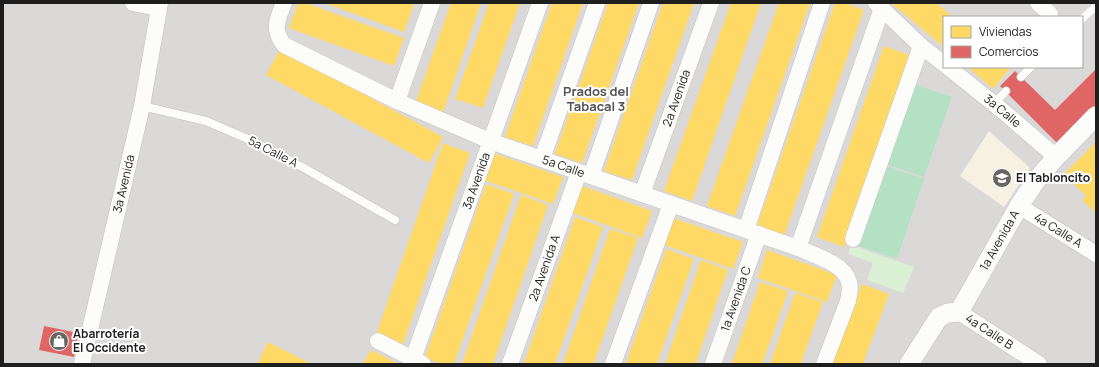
<svg xmlns="http://www.w3.org/2000/svg" width="1099" height="367" viewBox="0 0 1099 367" font-family="Manrope,sans-serif">
  <rect width="100%" height="100%" fill="#ece9e7"/>
  <!-- residential -->
  <path fill="#dbd9d8" fill-rule="evenodd" d="M 3,3 L 1096,3 L 1096,364 L 3,364 ZM 944,17 L 1082,17 L 1082,67 L 944,67 Z"/>
  <!-- education -->
  <path fill="#f6f1e3" d="M 989,131 L 1030,168 L 1004,207 L 960,176 Z"/>
  <!-- park -->
  <path fill="#daf1d3" d="M 851,245 L 914,267 L 903,293 L 867,280 L 873,263 L 848,254 Z"/>
  <!-- pitch -->
  <path fill="#b4e1c4" d="M 911,83 L 952,97 L 924,177 L 883,163 Z
    M 883,165 L 924,179 L 897,259 L 856,245 Z"/>
  <!-- homes -->
  <path fill="#ffd966" d="M 298,3 L 305,3 L 404,38 L 394,66 L 289,28 Z
    M 325,3 L 409,3 L 414,5 L 404,32 Z
    M 451,3 L 481,3 L 443,113 L 415,104 Z
    M 489,3 L 520,3 L 483,108 L 455,99 Z
    M 552,3 L 583,3 L 533,146 L 505,137 Z
    M 608,3 L 639,3 L 582,163 L 555,154 Z
    M 663,3 L 694,3 L 632,180 L 604,171 Z
    M 731,3 L 761,3 L 692,201 L 664,191 Z
    M 779,3 L 810,3 L 735,216 L 707,206 Z
    M 835,3 L 845,3 L 864,10 L 784,236 L 757,226 Z
    M 891,3 L 936,3 L 941,7 L 953,17 L 944,17 L 944,47 Z
    M 884,46 L 912,56 L 844,247 L 817,237 Z
    M 280,49 L 443,137 L 429,163 L 266,75 Z
    M 968,67 L 1011,67 L 993,89 Z
    M 1096,142 L 1096,213 L 1082,200 L 1086,196 L 1064,174 Z
    M 443,143 L 470,153 L 403,344 L 376,335 Z
    M 493,153 L 563,177 L 553,204 L 483,180 Z
    M 486,184 L 514,194 L 454,364 L 442,364 L 425,358 Z
    M 582,186 L 652,211 L 642,238 L 573,213 Z
    M 521,195 L 548,205 L 493,364 L 462,364 Z
    M 575,217 L 603,227 L 591,262 L 555,364 L 524,364 Z
    M 673,218 L 743,242 L 733,269 L 664,245 Z
    M 610,229 L 638,238 L 595,360 L 594,364 L 563,364 Z
    M 666,249 L 694,259 L 682,293 L 657,364 L 626,364 Z
    M 767,250 L 837,275 L 827,302 L 758,278 Z
    M 701,260 L 728,270 L 698,357 L 696,364 L 665,364 Z
    M 760,282 L 788,291 L 776,326 L 762,364 L 732,364 Z
    M 862,284 L 889,294 L 863,364 L 832,364 Z
    M 795,293 L 823,302 L 804,355 L 801,364 L 770,364 Z
    M 268,342 L 288,352 L 311,364 L 281,364 L 283,360 L 280,364 L 257,364 Z
    M 371,350 L 387,358 L 398,364 L 363,364 Z"/>
  <!-- shops -->
  <path fill="#e06666" d="M 1096,69 L 1096,106 L 1058,144 L 1000,86 L 1015,71 L 1055,110 Z
    M 44,326 L 78,333 L 74,357 L 39,350 Z"/>
  <g fill="none" stroke-linecap="round" stroke-linejoin="round">
    <!-- service casing -->
    <g stroke="#c2c0bf" stroke-width="9">
      <path id="service" d="M 1082,19 L 1096,6
        M 1021,77 L 1031,67
        M 994,104 L 1006,91
        M 142,106 L 206,121 L 250,140 L 304,168 L 395,220"/>
    </g>
    <!-- minor casing -->
    <g stroke="#c2c0bf" stroke-width="17">
      <g id="minor">
        <path d="M 133,3 L 159,8"/>
        <path id="s1" d="M 284,3 C 277,20 272,29 284,45 L 397,101 L 490,141 L 798,248 C 814,255 845,264 849,282 C 851,289 849,295 848,301 L 824,364"/>
        <path d="M 876,3 L 921,46 L 944,64"/>
        <path d="M 1038,3 L 1050,14"/>
        <path id="s2" d="M 948,67 L 1004,112 L 1056,157"/>
        <path d="M 397,101 L 432,3"/>
        <path d="M 542,159 L 597,3"/>
        <path d="M 591,176 L 651,3"/>
        <path id="s3" d="M 642,194 L 711,3"/>
        <path id="s4" d="M 1019,206 L 1096,254"/>
        <path d="M 746,230 L 822,3"/>
        <path d="M 853,239 L 921,46"/>
        <path d="M 798,248 L 882,8"/>
        <path id="s5" d="M 959,312 L 1039,364"/>
        <path d="M 378,341 L 423,364"/>
        <path id="s6" d="M 413,359 L 540,3"/>
        <path id="s7" d="M 82,364 L 142,106 L 160,3"/>
        <path id="s8" d="M 510,364 L 579,172"/>
        <path d="M 613,364 L 671,204"/>
        <path id="s9" d="M 713,364 L 759,234"/>
      </g>
    </g>
    <!-- tertiary casing -->
    <g stroke="#c2c0bf" stroke-width="20">
      <g id="tertiary">
        <path id="s10" d="M 909,364 L 939,317 L 948,313 L 959,312 L 1019,206 L 1035,182 L 1056,157 L 1096,116"/>
      </g>
    </g>
    <!-- service -->
    <use href="#service" stroke="#fcfcfb" stroke-width="8"/>
    <!-- minor -->
    <use href="#minor" stroke="#fcfcfb" stroke-width="16"/>
    <!-- tertiary -->
    <use href="#tertiary" stroke="#fcfcfb" stroke-width="19"/>
  </g>
  <!-- icons -->
  <defs>
    <g id="school-disc" transform="scale(1)"><circle r="9.5" fill="#666564" stroke="#fff"/><path d="M0-5L7-2L0 1L-7-2ZM-4 1L0 2.5L4 1V4Q0 6-4 4Z" fill="#fff"/></g>
    <g id="shop-disc" transform="scale(1)"><circle r="9.5" fill="#666564" stroke="#fff"/><path d="M-5-2.5h2.3a2.7 3.5 0 0 1 5.4 0H5L5.5 6h-11ZM-1.5-2.5h3a1.5 2.3 0 0 0-3 0Z" fill="#fff"/></g>
  </defs>
  <g fill-rule="evenodd">
    <use href="#school-disc" x="1002" y="178"/>
    <use href="#shop-disc" x="59" y="341"/>
  </g>
  <g text-anchor="middle" stroke-width="4" stroke-linejoin="round" paint-order="stroke">
    <!-- street labels -->
    <g font-size="12" fill="#1e1e1e" stroke="#fff">
      <text dy="4" stroke="none"><textPath href="#s3" startOffset="102">2a Avenida</textPath></text>
      <text dy="4" stroke="none"><textPath href="#s2" startOffset="70">3a Calle</textPath></text>
      <text transform="translate(273 152) rotate(27)" y="4">5a Calle A</text>
      <text dy="4" stroke="none"><textPath href="#s1" startOffset="350">5a Calle</textPath></text>
      <text dy="4" stroke="none"><textPath href="#s6" startOffset="189">3a Avenida</textPath></text>
      <text dy="4" stroke="none"><textPath href="#s7" startOffset="185">3a Avenida</textPath></text>
      <text dy="4" stroke="none"><textPath href="#s4" startOffset="46">4a Calle A</textPath></text>
      <text dy="4" stroke="none"><textPath href="#s10" startOffset="159">1a Avenida A</textPath></text>
      <text dy="4" stroke="none"><textPath href="#s8" startOffset="102">2a Avenida A</textPath></text>
      <text dy="4" stroke="none"><textPath href="#s9" startOffset="69">1a Avenida C</textPath></text>
      <text dy="4" stroke="none"><textPath href="#s5" startOffset="36">4a Calle B</textPath></text>
    </g>
    <!-- poi labels -->
    <g font-size="12" font-weight="bold" fill="#1e1e1e" stroke="#fff" text-anchor="start">
      <text x="1016" y="182">El Tabloncito</text>
      <text x="73" y="338">Abarrotería<tspan x="73" dy="14">El Occidente</tspan></text>
    </g>
    <!-- neighbourhood labels -->
    <g font-size="13" font-weight="bold" fill="#515151" stroke="#fff">
      <text x="596" y="96">Prados del<tspan x="596" dy="15">Tabacal 3</tspan></text>
    </g>
  </g>
  <!-- border -->
  <rect width="1099" height="367" fill="none" stroke="#1e1e1e" stroke-width="8"/>
  <!-- legend -->
  <rect x="943" y="16" width="140" height="52" fill="#ffffff" stroke="#a5a5a5"/>
  <rect x="951" y="26" width="20" height="12" fill="#ffd966" stroke="#a5a5a5"/>
  <text x="979" y="36" font-size="12" fill="#1e1e1e">Viviendas</text>
  <rect x="951" y="46" width="20" height="12" fill="#e06666" stroke="#a5a5a5"/>
  <text x="979" y="56" font-size="12" fill="#1e1e1e">Comercios</text>
</svg>
